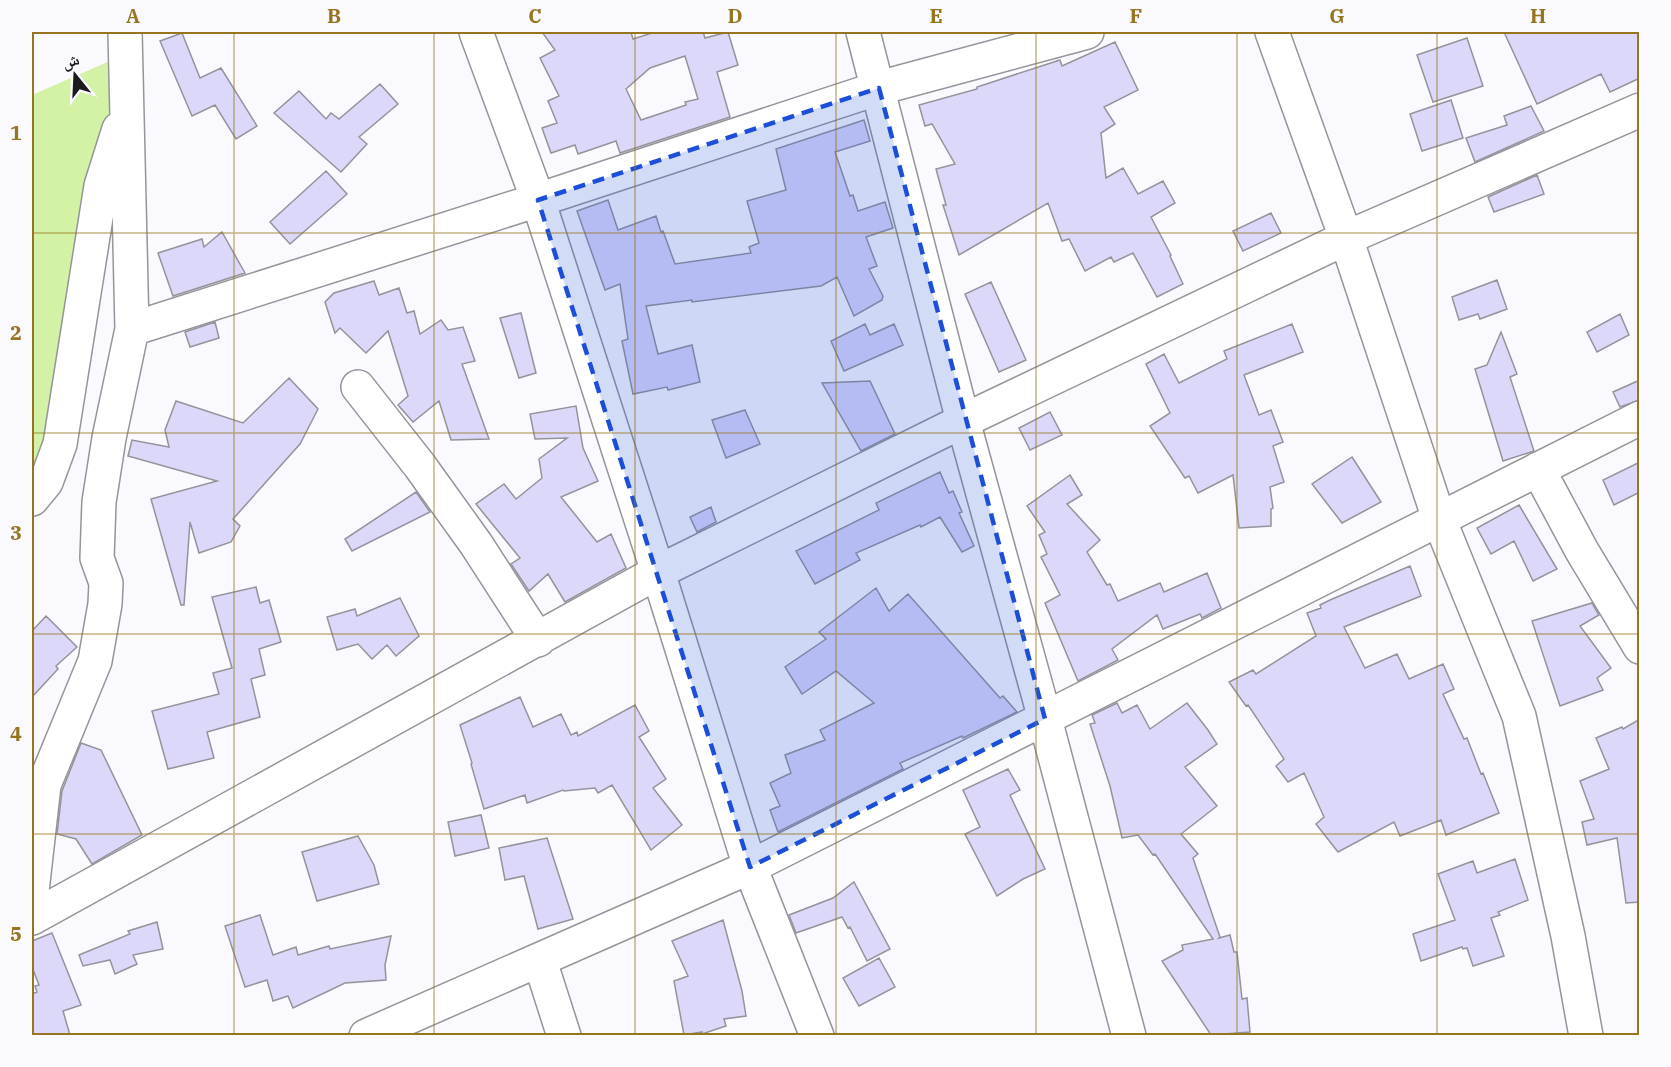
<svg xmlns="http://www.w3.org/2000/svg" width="1671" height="1067" viewBox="0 0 1671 1067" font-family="'IBM Plex Serif','Noto Naskh Arabic',serif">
  <rect width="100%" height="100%" fill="#fafafe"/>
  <!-- green -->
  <path fill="#d4f2a5" d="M 112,60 L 118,106 L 60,399 L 32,480 L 32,95 Z"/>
  <!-- building -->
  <path fill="#dbd8fa" stroke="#94939a" stroke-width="1.5" fill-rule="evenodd" d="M 542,32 L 631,32 L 633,39 L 655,32 L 703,32 L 705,38 L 728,32 L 738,65 L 717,72 L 730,117 L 620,153 L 616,141 L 578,154 L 575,145 L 551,153 L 542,128 L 557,123 L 548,101 L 559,96 L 540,58 L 555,50 ZM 685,56 L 698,99 L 685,102 L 686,105 L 641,120 L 626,89 L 650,68 Z
    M 1504,32 L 1640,32 L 1640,78 L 1610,92 L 1601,74 L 1537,104 Z
    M 182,33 L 200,78 L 221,68 L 257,126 L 236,139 L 215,105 L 192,116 L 160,41 Z
    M 1467,38 L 1483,86 L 1433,102 L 1417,55 Z
    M 1115,42 L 1138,90 L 1104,107 L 1115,124 L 1101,133 L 1106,178 L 1123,168 L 1138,194 L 1163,181 L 1175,203 L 1151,217 L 1171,255 L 1170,256 L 1183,284 L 1157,297 L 1133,253 L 1114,262 L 1111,257 L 1085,271 L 1069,239 L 1062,241 L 1048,203 L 959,255 L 943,205 L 946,205 L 936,169 L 955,164 L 932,124 L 925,126 L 919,105 L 977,89 L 977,87 L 1060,60 L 1062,66 Z
    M 380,84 L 398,104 L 359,137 L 367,144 L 341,172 L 274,113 L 299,91 L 326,119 L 331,113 L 339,119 Z
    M 1451,100 L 1463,138 L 1422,151 L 1410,114 Z
    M 1531,106 L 1544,131 L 1475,162 L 1466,138 L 1507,125 L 1504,116 Z
    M 864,120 L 870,141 L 835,152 L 850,196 L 853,195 L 858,211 L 885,202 L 893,228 L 866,237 L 877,266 L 869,269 L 883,296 L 882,300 L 854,316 L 837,277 L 821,286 L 692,302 L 692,300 L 646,306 L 658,354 L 692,345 L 700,382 L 668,390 L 667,387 L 633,394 L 622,341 L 628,339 L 620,284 L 605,290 L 577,211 L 608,200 L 618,230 L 656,216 L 661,232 L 663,231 L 675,264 L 751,253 L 749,247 L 759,243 L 747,201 L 786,190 L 776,149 Z
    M 326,171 L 347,194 L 290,244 L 270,222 Z
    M 1537,175 L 1544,194 L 1494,212 L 1488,197 Z
    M 1271,213 L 1281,233 L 1243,251 L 1233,231 Z
    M 222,232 L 245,273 L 173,296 L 158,253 L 202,239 L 204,247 Z
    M 1497,280 L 1507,309 L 1480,319 L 1478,314 L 1459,320 L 1452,297 Z
    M 374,281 L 379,295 L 399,288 L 407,313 L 414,311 L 420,334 L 441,320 L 448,330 L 463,327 L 475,361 L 462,364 L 489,439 L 451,440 L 439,401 L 413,422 L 398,405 L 408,396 L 388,331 L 366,353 L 340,328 L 335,333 L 325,302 L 334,293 Z
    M 991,282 L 1026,360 L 999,372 L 965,294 Z
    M 521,313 L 536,373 L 519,378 L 500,318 Z
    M 1620,314 L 1629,335 L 1597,352 L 1587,332 Z
    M 215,322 L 219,338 L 190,347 L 185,332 Z
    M 865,324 L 870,335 L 894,324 L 903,345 L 844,371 L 831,341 Z
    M 1292,324 L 1303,352 L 1244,375 L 1259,415 L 1271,410 L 1283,442 L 1273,446 L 1284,482 L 1270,487 L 1273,508 L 1271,509 L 1271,526 L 1239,528 L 1233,475 L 1198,493 L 1189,476 L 1185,478 L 1150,426 L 1170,413 L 1146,364 L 1164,354 L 1179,383 L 1227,359 L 1224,351 Z
    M 1501,332 L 1517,374 L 1510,377 L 1534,451 L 1503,461 L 1475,369 L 1487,365 Z
    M 289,378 L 318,409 L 300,444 L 233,519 L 240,526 L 231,542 L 199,553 L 190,522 L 184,605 L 181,605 L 151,499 L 217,481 L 128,456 L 132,440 L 169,447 L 165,430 L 176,401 L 243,423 Z
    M 1640,380 L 1640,400 L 1620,407 L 1613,392 Z
    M 870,381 L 895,434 L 861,451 L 822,383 Z
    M 576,406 L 583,448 L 598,481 L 561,497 L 597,542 L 611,534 L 626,568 L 565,602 L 548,574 L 529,591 L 511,564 L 520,558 L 476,504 L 504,484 L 516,499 L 542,478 L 539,459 L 567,438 L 535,439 L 530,414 Z
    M 745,410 L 760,444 L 726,458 L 712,420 Z
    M 1050,412 L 1062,435 L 1030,450 L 1019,428 Z
    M 1352,457 L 1381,502 L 1342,523 L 1312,484 Z
    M 1640,462 L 1640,492 L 1614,505 L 1603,480 Z
    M 940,472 L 949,493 L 953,491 L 962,512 L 959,513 L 974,546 L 962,552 L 940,517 L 921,527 L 920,525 L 856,553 L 860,560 L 815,584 L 796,551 L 879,510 L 876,503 Z
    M 1070,475 L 1082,495 L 1067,504 L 1100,540 L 1087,552 L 1107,585 L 1110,584 L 1118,601 L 1160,583 L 1164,592 L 1207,573 L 1221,608 L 1202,618 L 1200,614 L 1163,629 L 1157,615 L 1112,649 L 1118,660 L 1078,681 L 1045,603 L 1060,595 L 1041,557 L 1047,554 L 1039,535 L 1045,532 L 1027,506 Z
    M 416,492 L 430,512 L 352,551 L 345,539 Z
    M 1519,505 L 1557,569 L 1533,581 L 1514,541 L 1491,554 L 1477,528 Z
    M 711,507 L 716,522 L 697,532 L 690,517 Z
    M 1410,566 L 1421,596 L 1344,627 L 1365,668 L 1397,654 L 1409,679 L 1443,664 L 1454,689 L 1443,694 L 1464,739 L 1467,738 L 1481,774 L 1483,773 L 1499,813 L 1446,835 L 1441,820 L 1400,836 L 1394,822 L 1338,852 L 1316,824 L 1324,817 L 1304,773 L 1288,782 L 1276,766 L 1284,759 L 1248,705 L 1246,706 L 1229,682 L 1253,670 L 1256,674 L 1316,636 L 1307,613 L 1321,608 L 1320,605 L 1330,600 Z
    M 256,587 L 260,603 L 269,600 L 281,642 L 259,649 L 265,675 L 251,679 L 260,717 L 207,732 L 214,758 L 168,769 L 152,711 L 219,694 L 213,673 L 232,668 L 212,597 Z
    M 876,588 L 889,611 L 908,594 L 1000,698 L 1003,696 L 1017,712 L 963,738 L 962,736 L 900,763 L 903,769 L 778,832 L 770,810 L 780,806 L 770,783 L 791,773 L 785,755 L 825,740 L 820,730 L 874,703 L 836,671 L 802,694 L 785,667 L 826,639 L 819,632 Z
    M 400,598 L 419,636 L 396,656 L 387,645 L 372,659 L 358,644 L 337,650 L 327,617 L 355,609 L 357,616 Z
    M 1592,603 L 1599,615 L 1580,626 L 1611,668 L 1597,678 L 1603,690 L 1560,706 L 1532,621 Z
    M 46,616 L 77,647 L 56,666 L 58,669 L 32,697 L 32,631 Z
    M 520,697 L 533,727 L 561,714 L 571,735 L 577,732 L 578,736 L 635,705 L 649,731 L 639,737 L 666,779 L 653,788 L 682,825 L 651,850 L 612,785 L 598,793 L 595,788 L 564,791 L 563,790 L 527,803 L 525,795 L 484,809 L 471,764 L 472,763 L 460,725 Z
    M 1117,703 L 1122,713 L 1137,705 L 1150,729 L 1187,703 L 1208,730 L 1217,744 L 1185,767 L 1217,806 L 1181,834 L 1198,854 L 1193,858 L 1220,937 L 1219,938 L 1230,935 L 1234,952 L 1237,952 L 1242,999 L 1247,998 L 1250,1032 L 1211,1035 L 1162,961 L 1183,950 L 1182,945 L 1213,939 L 1155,854 L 1153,855 L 1138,835 L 1122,838 L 1110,786 L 1090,724 L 1095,723 L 1092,715 Z
    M 1640,719 L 1640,902 L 1626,903 L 1617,838 L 1587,845 L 1582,822 L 1594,819 L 1580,781 L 1609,769 L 1596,738 L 1622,727 L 1623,729 Z
    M 81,743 L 101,750 L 142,835 L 92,864 L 76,839 L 57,834 L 62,791 Z
    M 1008,769 L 1020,790 L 1010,795 L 1045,869 L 1023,879 L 997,896 L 965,834 L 980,827 L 963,790 Z
    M 481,815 L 489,848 L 455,856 L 448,822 Z
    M 358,836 L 374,865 L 379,884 L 317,901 L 302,852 Z
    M 547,838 L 573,919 L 538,929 L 524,876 L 505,880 L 499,848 Z
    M 1515,859 L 1528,900 L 1498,912 L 1500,915 L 1491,918 L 1504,956 L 1473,966 L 1467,948 L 1463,949 L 1462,947 L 1421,961 L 1413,934 L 1455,920 L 1438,874 L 1473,861 L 1477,873 Z
    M 854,882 L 890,949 L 867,961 L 850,927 L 848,928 L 842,917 L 796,933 L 789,915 L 833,898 Z
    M 260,915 L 273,955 L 296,947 L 298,955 L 329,946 L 330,949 L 391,936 L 385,965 L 386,980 L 345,983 L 293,1008 L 288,996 L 273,1001 L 267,980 L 245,987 L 225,926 Z
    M 723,920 L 742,991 L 746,1016 L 724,1019 L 726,1026 L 702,1034 L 702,1032 L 684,1035 L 674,981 L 688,976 L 672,941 Z
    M 157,922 L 163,949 L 133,955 L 137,964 L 115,974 L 110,960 L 83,966 L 79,955 L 130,934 L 128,931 Z
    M 52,933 L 81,1005 L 63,1011 L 70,1035 L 32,1035 L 32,994 L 37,992 L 35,986 L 39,985 L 32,967 L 32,941 Z
    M 879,958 L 895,987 L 859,1006 L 843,978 Z"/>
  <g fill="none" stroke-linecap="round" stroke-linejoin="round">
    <!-- minor casing -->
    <g stroke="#94949a" stroke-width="36">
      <path id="minor" d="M 125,32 L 132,329 L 538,200 L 879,88 L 1087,32
        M 476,32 L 538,200 L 658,572 L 750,867 L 817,1036
        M 863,32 L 963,421 L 1045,719 L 1129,1036
        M 1272,32 L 1346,238 L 1439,519 L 1519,716 L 1568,936 L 1586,1036
        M 358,387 L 420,466 L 476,544 L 538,640
        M 1538,469 L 1582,551 L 1640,647
        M 32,499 L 46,482 L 60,444 L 101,186 L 119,129
        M 32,891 L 44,785 L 95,661 L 105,604 L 106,583 L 97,558 L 99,502 L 109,438 L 132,329
        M 32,918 L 658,572 L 963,421 L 1346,238 L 1640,110
        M 540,961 L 564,1036
        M 366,1036 L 750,867 L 1640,418"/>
    </g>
    <!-- minor -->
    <use href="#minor" stroke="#fff" stroke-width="33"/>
  </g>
  <!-- marked area -->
  <path fill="#1d4ed8" fill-opacity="0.2" stroke="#1d4ed8" stroke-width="4.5" stroke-dasharray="12 8" stroke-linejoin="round" d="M 879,88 L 1045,719 L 750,867 L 538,200 Z"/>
  <!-- grid -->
  <path fill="none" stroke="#97751f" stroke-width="1.5" stroke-opacity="0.55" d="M 234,32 L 234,1036M 434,32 L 434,1036M 635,32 L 635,1036M 836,32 L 836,1036M 1036,32 L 1036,1036M 1237,32 L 1237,1036M 1437,32 L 1437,1036M 32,233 L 1640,233M 32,433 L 1640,433M 32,634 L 1640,634M 32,834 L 1640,834"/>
  <!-- border -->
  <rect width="1671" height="1067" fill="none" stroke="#fafafe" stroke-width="66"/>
  <!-- north arrow -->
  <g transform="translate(75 75) rotate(342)" stroke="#fafafe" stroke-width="4.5" paint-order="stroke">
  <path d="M0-4.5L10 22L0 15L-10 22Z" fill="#1b1a1d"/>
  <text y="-9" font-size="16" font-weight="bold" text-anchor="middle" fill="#1b1a1d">ش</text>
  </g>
  <rect x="33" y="33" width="1605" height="1001" fill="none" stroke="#97751f" stroke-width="2"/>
  <g font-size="20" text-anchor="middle" font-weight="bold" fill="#97751f">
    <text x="133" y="23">A</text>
    <text x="334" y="23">B</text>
    <text x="535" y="23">C</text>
    <text x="735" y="23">D</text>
    <text x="936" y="23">E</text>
    <text x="1136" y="23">F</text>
    <text x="1337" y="23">G</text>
    <text x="1538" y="23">H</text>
    <text x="16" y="140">1</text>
    <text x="16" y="340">2</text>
    <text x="16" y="540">3</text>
    <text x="16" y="741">4</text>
    <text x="16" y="941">5</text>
  </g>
</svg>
